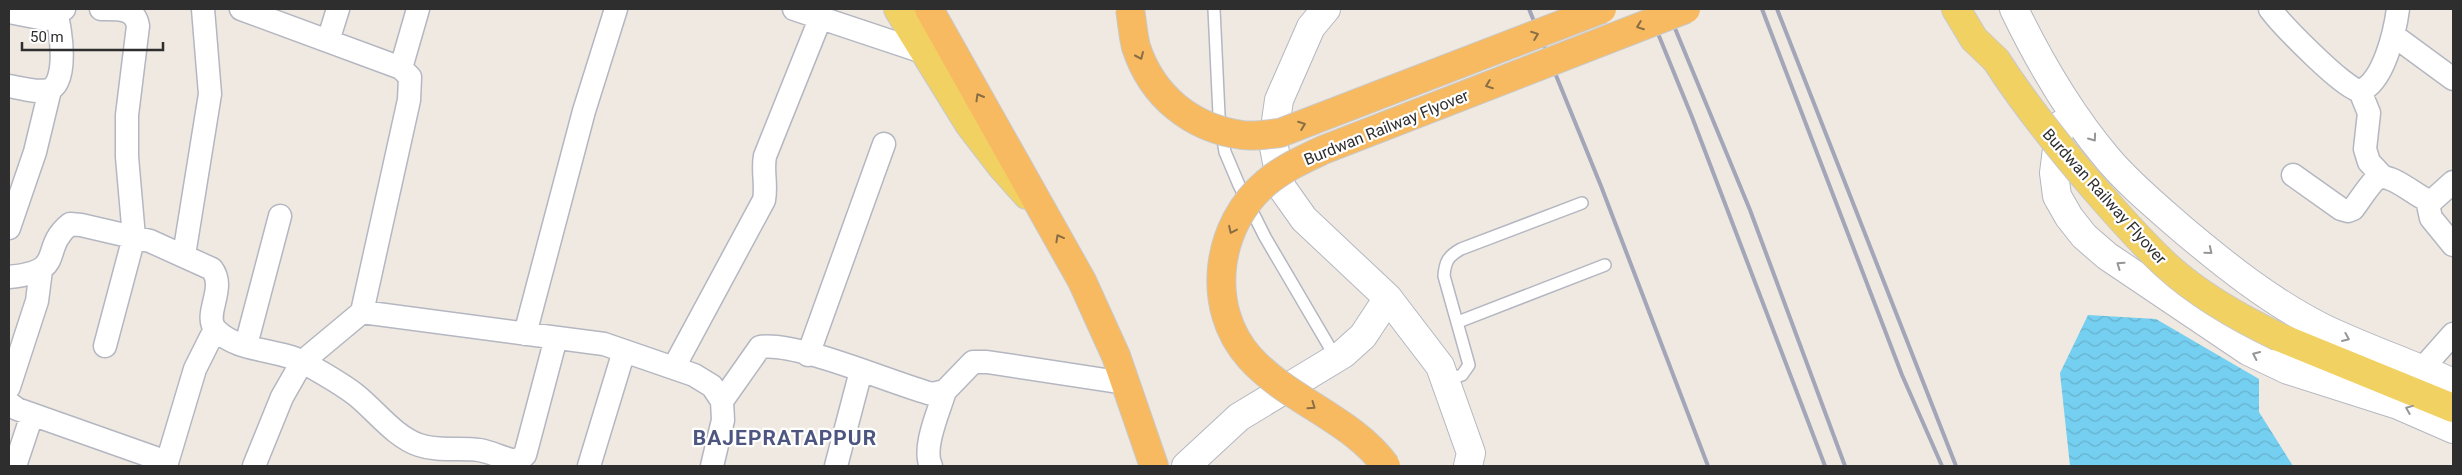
<svg xmlns="http://www.w3.org/2000/svg" width="2462" height="475" viewBox="0 0 2462 475" font-family="Roboto,sans-serif">
  <defs>
    <pattern id="water-waves" width="16" height="10" patternUnits="userSpaceOnUse" patternTransform="scale(1.25)"><rect width="16" height="10" fill="#75cff0"/><path d="M0 5q4-4 8 0t8 0" fill="none" stroke="#66b2ce"/></pattern>
  </defs>
  <rect width="100%" height="100%" fill="#efe9e1"/>
  <!-- water -->
  <path fill="url(#water-waves)" d="M 2088,315 L 2156,319 L 2259,379 L 2259,412 L 2293,466 L 2070,466 L 2060,373 Z"/>
  <g fill="none" stroke-linecap="round" stroke-linejoin="round">
    <!-- service casing -->
    <g stroke="#b4b7c1" stroke-width="14">
      <path id="service" d="M 1214,9 L 1219,115 L 1225,152 L 1239,185 L 1265,237 L 1336,358
        M 1458,322 L 1605,265
        M 1445,380 L 1462,375 L 1469,365 L 1444,276 C 1445,262 1448,256 1461,249 L 1582,203"/>
    </g>
    <!-- minor casing -->
    <g stroke="#b4b7c1" stroke-width="25">
      <path id="minor" d="M 101,9 C 117,9 135,7 138,26 L 127,115 L 127,157 L 134,237 L 105,346
        M 241,9 L 401,68 L 410,77 L 409,100 L 362,312
        M 794,9 L 926,53
        M 2270,9 C 2281,24 2345,90 2360,91 C 2384,82 2395,31 2398,9
        M 9,12 L 45,19 L 64,9
        M 2393,35 L 2453,79
        M 328,41 L 338,9
        M 401,68 L 418,9
        M 9,86 C 20,88 37,93 48,90 C 69,84 61,29 56,13
        M 2360,91 L 2369,113 L 2365,149 L 2369,162 L 2383,177
        M 2293,175 L 2341,209 L 2348,211 L 2353,209 C 2360,200 2367,188 2375,180 C 2387,169 2414,195 2427,200 L 2433,200 L 2453,182
        M 2427,200 L 2431,218 L 2453,245
        M 9,228 L 35,152 L 50,90
        M 184,255 L 210,94 L 203,9
        M 9,277 C 69,271 38,250 70,224 L 81,225 L 150,241 L 212,269 C 227,289 202,315 216,330 C 239,353 278,348 305,363 C 322,373 341,383 356,395 C 376,411 395,437 419,445 C 439,452 459,447 479,450 C 492,452 504,459 516,461 L 525,455 L 556,338
        M 525,334 L 584,111 L 616,9
        M 246,345 L 280,216
        M 808,355 L 884,144
        M 674,367 L 764,200 C 767,184 762,171 765,156 L 820,19
        M 2422,369 L 2453,334
        M 9,387 L 37,301 L 41,270
        M 722,401 L 760,347 C 796,341 891,383 932,394 L 945,391 L 973,362 L 987,362 L 1125,383
        M 9,403 L 17,409 L 167,462
        M 15,466 L 32,415
        M 166,466 L 195,369 L 215,329
        M 254,466 L 282,397 L 302,362 L 362,312 L 604,344 L 694,375 L 712,386 L 722,401 L 723,420 L 712,466
        M 589,466 L 624,351
        M 836,466 L 861,371
        M 931,466 C 922,448 939,411 945,391"/>
    </g>
    <!-- tertiary casing -->
    <g stroke="#b4b7c1" stroke-width="30">
      <path id="tertiary" d="M 1326,9 L 1311,27 L 1279,100 L 1273,142 L 1282,188 L 1304,219 L 1388,298 L 1440,366 L 1471,453 L 1468,466
        M 2014,9 C 2039,61 2071,115 2108,159 C 2130,185 2157,207 2182,229 C 2226,266 2270,301 2321,327 C 2364,348 2410,363 2453,383
        M 2060,125 L 2054,173 L 2057,196 L 2069,217 L 2084,236 L 2107,256 L 2248,351 L 2288,370 L 2398,405 L 2453,429
        M 1186,466 L 1239,417 L 1343,354 L 1363,336 L 1388,298"/>
    </g>
    <!-- primary casing -->
    <g stroke="#c9c9c9" stroke-width="30">
      <path id="primary" d="M 898,9 L 969,124 L 1002,167 L 1027,195
        M 1956,9 L 1974,39 L 1996,60
        M 2279,337 L 2453,408"/>
    </g>
    <!-- trunk casing -->
    <g stroke="#c9c9c9" stroke-width="30">
      <path id="trunk" d="M 929,9 L 1082,281 L 1116,356 L 1154,466"/>
    </g>
    <!-- service -->
    <use href="#service" stroke="#fff" stroke-width="11"/>
    <!-- minor -->
    <use href="#minor" stroke="#fff" stroke-width="22"/>
    <!-- tertiary -->
    <use href="#tertiary" stroke="#fff" stroke-width="28"/>
    <!-- primary -->
    <use href="#primary" stroke="#f2d163" stroke-width="28"/>
    <!-- trunk -->
    <use href="#trunk" stroke="#f8ba60" stroke-width="28"/>
    <!-- rail -->
    <path stroke="#a3a6b8" stroke-width="4" d="M 1529,9 L 1601,186 L 1708,466
      M 1648,9 L 1692,117 L 1825,466
      M 1667,9 L 1750,210 L 1845,466
      M 1762,9 L 1902,375 L 1942,466
      M 1777,9 L 1956,466"/>
    <!-- primary-bridge casing -->
    <g stroke="#c9c9c9" stroke-width="30" stroke-linecap="butt">
      <path id="primary-bridge" d="M 1996,60 C 2027,108 2062,151 2100,195 C 2121,219 2143,244 2167,266 C 2200,296 2239,318 2279,337"/>
    </g>
    <!-- trunk-bridge casing -->
    <g stroke="#c9c9c9" stroke-width="30" stroke-linecap="butt">
      <path id="trunk-bridge" d="M 1130,9 C 1132,21 1133,35 1136,47 C 1152,96 1191,128 1242,135 C 1254,137 1268,134 1280,133 L 1602,9
        M 1386,466 C 1352,419 1289,401 1250,358 C 1204,307 1216,224 1267,182 C 1284,168 1304,159 1323,150 L 1686,9"/>
    </g>
    <!-- primary-bridge -->
    <use href="#primary-bridge" stroke="#f2d163" stroke-width="28"/>
    <!-- trunk-bridge -->
    <use href="#trunk-bridge" stroke="#f8ba60" stroke-width="28"/>
  </g>
  <!-- one-way arrows -->
  <defs><path id="oneway-chevron" d="M-2-3.5L2.5 0L-2 3.5" fill="none" stroke-width="1.6" stroke-linecap="round" stroke-linejoin="round" transform="scale(1.25)"/></defs>
  <g stroke="#896d44">
    <use href="#oneway-chevron" transform="translate(1640 26) rotate(159)"/>
    <use href="#oneway-chevron" transform="translate(1535 35) rotate(-21)"/>
    <use href="#oneway-chevron" transform="translate(1140 56) rotate(66)"/>
    <use href="#oneway-chevron" transform="translate(1489 85) rotate(159)"/>
    <use href="#oneway-chevron" transform="translate(979 97) rotate(-120)"/>
    <use href="#oneway-chevron" transform="translate(1302 125) rotate(-21)"/>
    <use href="#oneway-chevron" transform="translate(1232 230) rotate(115)"/>
    <use href="#oneway-chevron" transform="translate(1059 238) rotate(-119)"/>
    <use href="#oneway-chevron" transform="translate(1312 406) rotate(35)"/>
  </g>
  <g stroke="#969696">
    <use href="#oneway-chevron" transform="translate(2093 138) rotate(54)"/>
    <use href="#oneway-chevron" transform="translate(2209 251) rotate(39)"/>
    <use href="#oneway-chevron" transform="translate(2120 265) rotate(-145)"/>
    <use href="#oneway-chevron" transform="translate(2346 338) rotate(23)"/>
    <use href="#oneway-chevron" transform="translate(2256 355) rotate(-155)"/>
    <use href="#oneway-chevron" transform="translate(2409 409) rotate(-158)"/>
  </g>
  <g text-anchor="middle" stroke-width="4.5" stroke-linejoin="round" paint-order="stroke">
    <!-- street labels -->
    <g font-size="16" fill="#2e2e2e" stroke="#fff">
      <text transform="translate(1386 127) rotate(-22)" y="6">Burdwan Railway Flyover</text>
      <text transform="translate(2105 196) rotate(48)" y="6">Burdwan Railway Flyover</text>
    </g>
    <!-- district labels -->
    <g font-size="21" font-weight="bold" letter-spacing="1" fill="#4d5680" stroke="#fff">
      <text x="785" y="445">BAJEPRATAPPUR</text>
    </g>
  </g>
  <!-- border -->
  <rect width="2462" height="475" fill="none" stroke="#2e2e2e" stroke-width="20"/>
  <!-- scale -->
  <path d="M22 42v8h141v-8" fill="none" stroke="#2e2e2e" stroke-width="2.5"/>
  <text x="30" y="42" font-size="15" fill="#2e2e2e" stroke="#ffffff" stroke-width="4" paint-order="stroke">50 m</text>
</svg>
